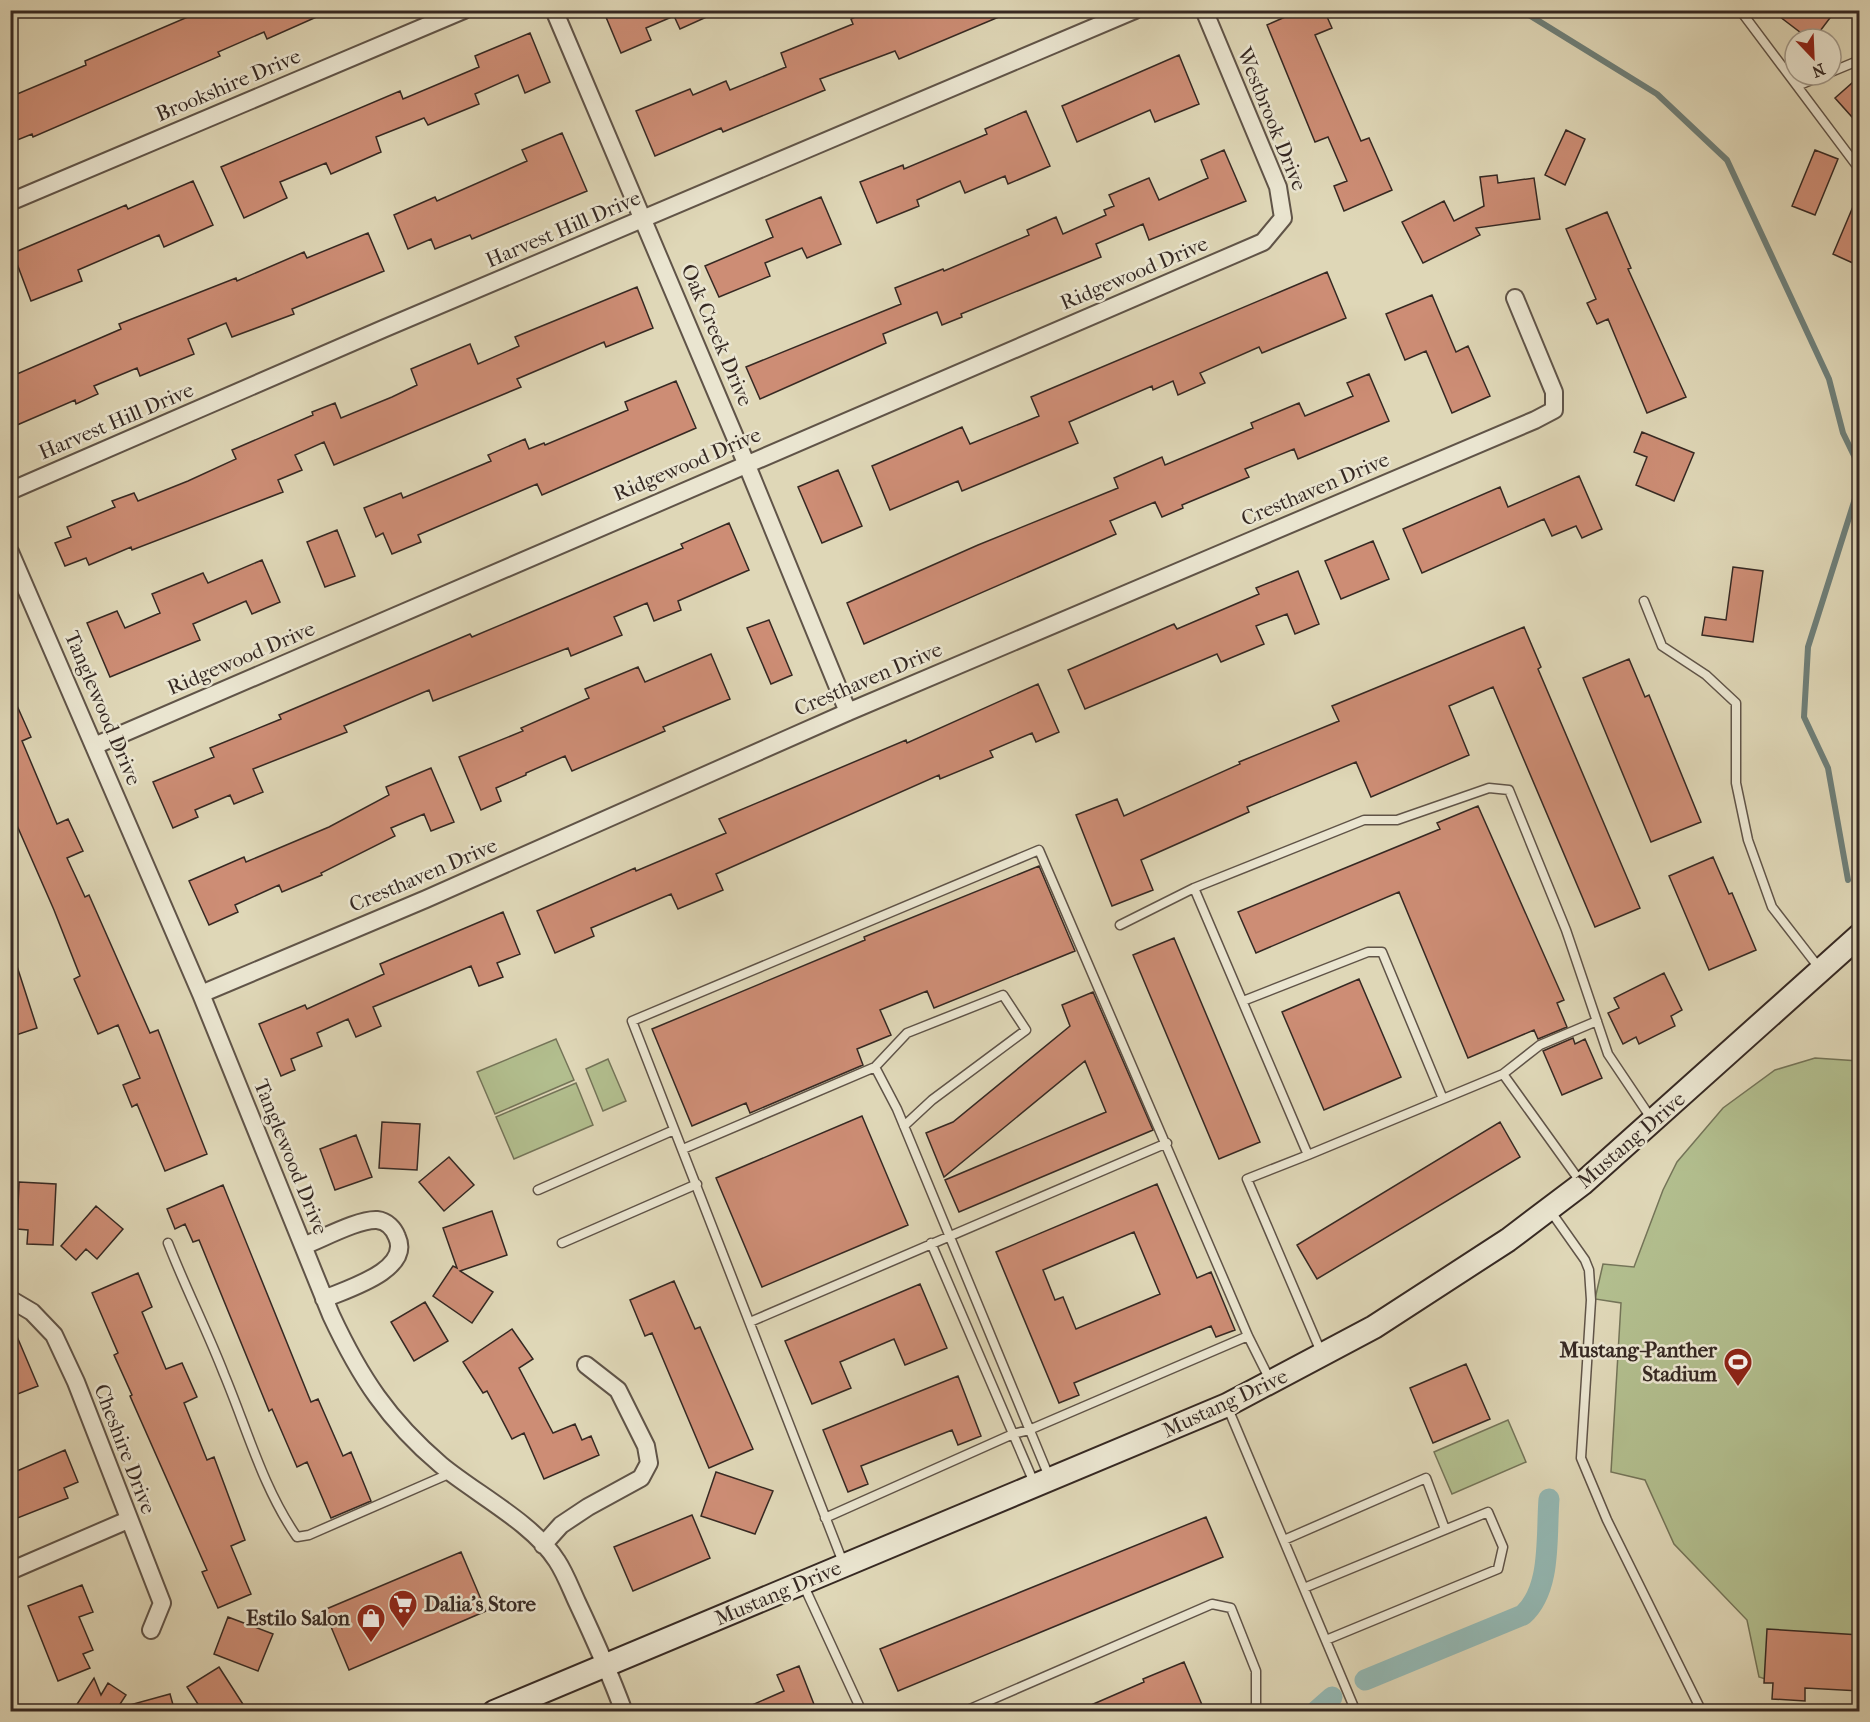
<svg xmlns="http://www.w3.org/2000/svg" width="1870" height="1722" viewBox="0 0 1870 1722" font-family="'IM FELL French Canon',serif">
  <rect width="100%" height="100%" fill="#dfd7b7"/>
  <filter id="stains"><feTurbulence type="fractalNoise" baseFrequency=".00333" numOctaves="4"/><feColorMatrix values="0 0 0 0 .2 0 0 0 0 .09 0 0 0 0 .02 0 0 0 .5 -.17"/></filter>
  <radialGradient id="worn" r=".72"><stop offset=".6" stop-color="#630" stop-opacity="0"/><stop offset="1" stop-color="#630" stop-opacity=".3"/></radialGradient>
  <!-- green -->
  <path fill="#b2be8e" stroke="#747458" stroke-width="1.5" d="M 556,1039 L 574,1080 L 495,1114 L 477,1072 Z
    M 1815,1058 L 1859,1061 L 1859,1689 L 1781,1684 L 1759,1677 L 1747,1620 L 1674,1544 L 1645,1480 L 1611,1472 L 1621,1303 L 1595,1299 L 1603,1264 L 1634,1267 L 1663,1190 L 1677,1162 L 1723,1108 L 1775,1070 Z
    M 608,1059 L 626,1101 L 603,1111 L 586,1069 Z
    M 576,1083 L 593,1125 L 514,1159 L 496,1117 Z
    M 1508,1420 L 1526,1462 L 1452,1494 L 1434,1452 Z"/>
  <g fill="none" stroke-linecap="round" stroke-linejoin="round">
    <!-- stream -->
    <path stroke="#6e7f79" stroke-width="6" d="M 1521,10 L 1657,94 L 1727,160 L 1829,379 L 1843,433 L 1860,468
      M 1848,880 L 1828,768 L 1804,717 L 1808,647 L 1860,483"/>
    <!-- canal -->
    <path stroke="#94b8b3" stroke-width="21" d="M 1365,1680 L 1523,1615 C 1552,1589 1546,1536 1549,1499
      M 1315,1712 L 1332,1697"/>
  </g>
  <!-- building -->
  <path fill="#cd8d75" stroke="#362923" stroke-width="1.5" fill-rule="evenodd" d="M 204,10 L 330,11 L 267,39 L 264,32 L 218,52 L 220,56 L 33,137 L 32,134 L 10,143 L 10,97 L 86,65 L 85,61 Z
    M 603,10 L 722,10 L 680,29 L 674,16 L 646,28 L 651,40 L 621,53 Z
    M 869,10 L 873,17 L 887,10 L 1013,11 L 899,59 L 895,51 L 820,79 L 825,90 L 723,132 L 721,128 L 655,156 L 636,111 L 690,89 L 693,95 L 726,81 L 730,90 L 786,67 L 781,53 L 853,24 L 851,19 Z
    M 1301,10 L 1324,10 L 1332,28 L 1315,35 L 1361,141 L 1369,138 L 1392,190 L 1344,211 L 1334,186 L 1347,181 L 1328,137 L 1315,142 L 1267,25 Z
    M 1771,10 L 1836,10 L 1814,39 L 1809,39 Z
    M 530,33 L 550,82 L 525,93 L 518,75 L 475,94 L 479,104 L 428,125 L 424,118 L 376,137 L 381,152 L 331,174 L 326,163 L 280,182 L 287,198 L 244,218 L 221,167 L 400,91 L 403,99 L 479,67 L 475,56 Z
    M 1179,55 L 1199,104 L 1155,122 L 1150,110 L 1077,142 L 1062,106 Z
    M 1860,76 L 1860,126 L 1835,98 Z
    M 1026,111 L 1050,166 L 1008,184 L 1005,176 L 965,193 L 960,181 L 917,200 L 919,206 L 877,223 L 860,182 L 903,165 L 904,169 L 987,134 L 985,129 Z
    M 1566,130 L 1585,139 L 1565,185 L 1545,175 Z
    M 562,133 L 587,191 L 472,239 L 470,235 L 435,249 L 431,239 L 408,249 L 394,215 L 435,197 L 437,201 L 527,161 L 522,150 Z
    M 1224,150 L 1246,201 L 1149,240 L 1143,224 L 1096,244 L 1101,257 L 961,314 L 962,317 L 942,325 L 937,312 L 883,334 L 886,343 L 760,399 L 746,367 L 901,304 L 895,288 L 943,269 L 944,271 L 1029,235 L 1027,230 L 1056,217 L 1063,234 L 1106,215 L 1104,210 L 1114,206 L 1109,195 L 1149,178 L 1159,200 L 1208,178 L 1201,160 Z
    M 1815,150 L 1838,159 L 1815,215 L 1792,206 Z
    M 1497,175 L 1498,183 L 1534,178 L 1540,219 L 1476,228 L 1480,235 L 1423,263 L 1402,222 L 1444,201 L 1454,221 L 1484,206 L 1480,177 Z
    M 193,181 L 213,225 L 164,247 L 159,235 L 78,270 L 82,281 L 31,301 L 13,253 L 126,205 L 128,209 Z
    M 1860,190 L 1860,253 L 1855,264 L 1833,254 Z
    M 821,197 L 841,244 L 807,258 L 802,248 L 765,263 L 770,276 L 719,297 L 705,266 L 773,237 L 766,220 Z
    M 1607,212 L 1631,268 L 1628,269 L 1686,397 L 1647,413 L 1608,319 L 1597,324 L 1587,303 L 1596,299 L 1566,229 Z
    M 368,233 L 384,271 L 292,309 L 294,314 L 232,337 L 226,323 L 188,339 L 194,354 L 140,376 L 137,368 L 94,386 L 98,394 L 76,404 L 75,400 L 10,428 L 10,377 L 121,329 L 119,324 L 236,278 L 237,281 L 304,252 L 307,258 Z
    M 1327,272 L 1346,318 L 1262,353 L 1259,347 L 1200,373 L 1205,383 L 1178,395 L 1173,381 L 1153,390 L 1152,386 L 1069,422 L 1078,443 L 962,491 L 958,481 L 890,510 L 872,466 L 962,427 L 970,444 L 1039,416 L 1031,397 Z
    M 637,287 L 653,328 L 606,347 L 604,342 L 517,379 L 521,387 L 334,465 L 324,442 L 295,455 L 302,470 L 278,480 L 283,492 L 132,550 L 131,547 L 89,565 L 86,558 L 65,566 L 55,543 L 71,537 L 67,527 L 115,507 L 112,501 L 134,493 L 138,501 L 188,481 L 236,459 L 232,450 L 313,415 L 312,412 L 335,403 L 341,418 L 392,397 L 417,385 L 411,369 L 470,344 L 478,364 L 519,346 L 515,337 Z
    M 1432,295 L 1456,352 L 1468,346 L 1490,396 L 1452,413 L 1426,351 L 1405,360 L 1386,314 Z
    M 1369,374 L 1389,421 L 1298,459 L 1294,449 L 1245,469 L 1249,477 L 1182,505 L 1183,508 L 1162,517 L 1155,502 L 1110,521 L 1116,534 L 864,644 L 847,603 L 978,545 L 1118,488 L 1114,478 L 1162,457 L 1165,465 L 1253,428 L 1251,423 L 1299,403 L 1305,416 L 1353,396 L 1347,383 Z
    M 676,381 L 696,428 L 542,495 L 537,484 L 418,535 L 421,542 L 392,554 L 383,533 L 376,537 L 364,508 L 401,493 L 403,498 L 491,461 L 488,455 L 525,439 L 529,449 L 544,443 L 545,445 L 628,410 L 625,402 Z
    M 1642,432 L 1694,453 L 1674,501 L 1636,485 L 1647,457 L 1634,452 Z
    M 838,470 L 862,526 L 822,543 L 798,487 Z
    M 1579,476 L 1602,529 L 1582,538 L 1576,526 L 1552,536 L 1544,519 L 1422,573 L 1403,529 L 1500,487 L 1508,507 Z
    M 729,523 L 749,570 L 678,601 L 681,610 L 654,621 L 647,603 L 614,617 L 622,635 L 571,656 L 568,648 L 433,701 L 429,690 L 344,726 L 347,732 L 253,769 L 263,792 L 234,804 L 230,795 L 195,810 L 198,817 L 173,828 L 153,782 L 214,757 L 210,748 L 281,719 L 279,715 L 470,634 L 472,637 L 683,548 L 681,544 Z
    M 337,530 L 355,576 L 325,587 L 307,542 Z
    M 1373,541 L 1389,579 L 1341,599 L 1325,561 Z
    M 262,560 L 280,602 L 252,614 L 246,601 L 193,624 L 200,640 L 110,677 L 87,623 L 117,611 L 125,628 L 160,613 L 152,594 L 203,573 L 208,583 Z
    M 1733,567 L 1763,571 L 1753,642 L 1702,635 L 1705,617 L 1726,620 Z
    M 1298,571 L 1319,624 L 1295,634 L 1287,614 L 1256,626 L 1264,644 L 1221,662 L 1217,654 L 1085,709 L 1068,670 L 1174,624 L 1177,629 L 1259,594 L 1256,588 Z
    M 769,620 L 792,675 L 771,684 L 747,628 Z
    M 1524,627 L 1541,667 L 1538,669 L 1640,908 L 1595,927 L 1493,687 L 1449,706 L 1469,755 L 1371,797 L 1356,762 L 1247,807 L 1249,812 L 1141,860 L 1153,890 L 1112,906 L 1076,815 L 1117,799 L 1124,816 L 1240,764 L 1239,762 L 1339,721 L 1332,706 Z
    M 711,654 L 730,699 L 663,727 L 665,731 L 572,771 L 565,756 L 526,773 L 526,775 L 496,788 L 501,801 L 481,810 L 459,757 L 523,731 L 521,728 L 589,698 L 585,689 L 638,667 L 645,682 Z
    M 1629,659 L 1645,697 L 1649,695 L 1701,822 L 1651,842 L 1583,678 Z
    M 1038,684 L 1059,732 L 1036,742 L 1032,733 L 990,751 L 993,757 L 940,779 L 939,775 L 716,874 L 723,890 L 678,909 L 671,894 L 591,928 L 594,936 L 555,953 L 537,911 L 635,868 L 636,871 L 726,833 L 719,819 L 906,740 L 907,743 Z
    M 10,690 L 31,737 L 22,741 L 57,824 L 68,819 L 83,851 L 67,858 L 85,897 L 89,895 L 150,1033 L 158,1030 L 207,1154 L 165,1171 L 137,1104 L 132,1107 L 123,1085 L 140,1078 L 118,1025 L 98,1034 L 74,979 L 80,976 L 54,910 L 15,821 L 10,823 Z
    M 431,768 L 454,822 L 431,831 L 424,814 L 391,828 L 395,836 L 321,873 L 322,875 L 282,892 L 279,885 L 235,905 L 238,912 L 209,925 L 189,881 L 244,857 L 246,862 L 329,827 L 389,795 L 386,787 Z
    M 1478,806 L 1564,1000 L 1557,1003 L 1567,1027 L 1538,1039 L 1534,1030 L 1468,1058 L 1399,892 L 1256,953 L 1238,912 L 1440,829 L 1437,823 Z
    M 1713,857 L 1729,894 L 1732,893 L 1756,950 L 1709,970 L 1669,876 Z
    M 1039,866 L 1075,951 L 934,1008 L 927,991 L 880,1010 L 891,1035 L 857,1049 L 863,1065 L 750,1113 L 746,1103 L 692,1126 L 652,1029 L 865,940 L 864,937 Z
    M 503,912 L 520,954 L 497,963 L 503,977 L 479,986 L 471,966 L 373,1007 L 381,1026 L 356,1037 L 348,1019 L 317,1033 L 322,1046 L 291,1059 L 295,1070 L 281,1076 L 259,1024 L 305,1005 L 307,1009 L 384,974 L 380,964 Z
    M 1174,938 L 1260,1142 L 1219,1159 L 1133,955 Z
    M 10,957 L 14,957 L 37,1028 L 10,1037 Z
    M 1664,973 L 1682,1010 L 1671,1016 L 1675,1026 L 1639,1044 L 1636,1037 L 1623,1044 L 1608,1013 L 1619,1008 L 1614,998 Z
    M 1359,979 L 1401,1077 L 1324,1110 L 1282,1012 Z
    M 1093,992 L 1153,1130 L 959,1212 L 945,1180 L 1106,1112 L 1085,1061 L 944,1177 L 926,1133 L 953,1122 L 1070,1026 L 1062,1005 Z
    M 1573,1038 L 1575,1044 L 1585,1039 L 1602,1078 L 1562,1095 L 1543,1051 Z
    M 862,1116 L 908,1225 L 762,1287 L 716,1178 Z
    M 382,1122 L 420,1124 L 417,1170 L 379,1168 Z
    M 1500,1122 L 1520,1157 L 1317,1279 L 1297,1245 Z
    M 356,1135 L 372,1177 L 335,1190 L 320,1149 Z
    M 449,1157 L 474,1185 L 444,1211 L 419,1182 Z
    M 19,1182 L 56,1184 L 53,1245 L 27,1244 L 28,1230 L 17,1229 Z
    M 1157,1184 L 1197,1278 L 1211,1272 L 1235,1330 L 1216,1337 L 1211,1326 L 1074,1383 L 1079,1395 L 1059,1403 L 996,1252 ZM 1134,1232 L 1160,1294 L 1076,1329 L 1063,1297 L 1055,1300 L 1043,1270 Z
    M 223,1185 L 311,1402 L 318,1399 L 343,1456 L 351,1452 L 371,1501 L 331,1518 L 307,1462 L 297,1467 L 272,1409 L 269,1411 L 199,1240 L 193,1242 L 185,1224 L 175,1229 L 167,1209 Z
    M 96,1206 L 123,1229 L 97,1259 L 86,1249 L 76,1260 L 61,1246 Z
    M 492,1211 L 507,1255 L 460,1271 L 493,1292 L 472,1323 L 433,1296 L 453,1266 L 457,1268 L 443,1228 Z
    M 138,1273 L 152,1307 L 142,1312 L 166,1369 L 182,1363 L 197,1397 L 184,1403 L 207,1460 L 214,1457 L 245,1540 L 231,1546 L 251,1594 L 218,1608 L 202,1572 L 207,1570 L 130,1396 L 132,1395 L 114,1355 L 118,1353 L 92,1293 Z
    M 674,1281 L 695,1329 L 700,1327 L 753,1449 L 709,1468 L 652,1333 L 645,1336 L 630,1300 Z
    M 920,1284 L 947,1348 L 905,1365 L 894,1339 L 840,1362 L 851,1388 L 812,1404 L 785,1341 Z
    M 425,1302 L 448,1341 L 414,1361 L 391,1322 Z
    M 10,1320 L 38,1386 L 10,1397 Z
    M 512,1329 L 533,1359 L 519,1368 L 553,1433 L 575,1424 L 582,1440 L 591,1436 L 599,1455 L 544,1479 L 524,1433 L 512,1439 L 487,1391 L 483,1393 L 463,1362 Z
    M 1466,1364 L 1490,1419 L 1433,1443 L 1410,1388 Z
    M 958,1376 L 981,1436 L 958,1445 L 952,1430 L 861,1466 L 868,1484 L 848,1492 L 823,1430 Z
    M 65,1450 L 78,1482 L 64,1488 L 68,1498 L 10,1521 L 10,1474 Z
    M 716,1472 L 773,1491 L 755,1534 L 701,1516 Z
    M 692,1515 L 710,1558 L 633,1591 L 614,1547 Z
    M 1206,1517 L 1223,1557 L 898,1691 L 880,1649 Z
    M 461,1552 L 486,1611 L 349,1670 L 324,1610 Z
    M 82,1585 L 93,1612 L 79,1617 L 93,1650 L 83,1654 L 90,1668 L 58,1681 L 28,1606 Z
    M 228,1617 L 273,1634 L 258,1671 L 214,1654 Z
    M 1767,1629 L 1860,1635 L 1860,1691 L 1805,1688 L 1805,1701 L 1772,1699 L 1773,1683 L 1764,1683 Z
    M 1184,1662 L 1205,1712 L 1075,1712 L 1144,1682 L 1143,1679 Z
    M 799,1666 L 817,1712 L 736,1712 L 784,1691 L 777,1675 Z
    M 219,1667 L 248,1712 L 203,1712 L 187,1687 Z
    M 94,1678 L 101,1695 L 108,1683 L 126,1695 L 115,1712 L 72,1712 Z
    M 170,1694 L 175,1712 L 126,1712 L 126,1706 Z"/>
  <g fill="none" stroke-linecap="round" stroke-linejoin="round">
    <!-- service casing -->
    <g stroke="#605448" stroke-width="11">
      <path id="service" d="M 1740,10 L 1860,170
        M 1831,72 L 1860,60
        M 1797,86 L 1824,75
        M 1644,601 L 1662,646 L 1706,675 L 1736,703 L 1736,783 L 1748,840 L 1772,907 L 1820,969
        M 1120,925 L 1194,888
        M 1243,1001 L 1368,952 L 1382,952 L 1443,1099
        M 1597,1021 L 1540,1045 L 1503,1074 L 1308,1155 L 1194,888 L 1364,820 L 1397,820 L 1489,788 L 1509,790 L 1566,930 L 1608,1054 L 1653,1121
        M 875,1067 L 907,1033 L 1003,995 L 1026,1030 L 932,1100 L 904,1126
        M 1503,1074 L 1582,1184
        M 683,1149 L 875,1067 L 897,1109 L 1050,1479
        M 1308,1155 L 1247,1179 L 1321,1352
        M 538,1190 L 674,1130
        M 1549,1209 L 1585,1260 L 1589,1270 L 1591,1300 L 1581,1458 L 1607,1520 L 1702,1712
        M 168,1243 C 185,1287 207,1330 224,1374 C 247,1429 263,1488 297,1537 L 309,1535 L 451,1473
        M 562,1243 L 697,1184
        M 931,1243 L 1035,1485
        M 750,1322 L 1167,1143
        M 1227,1406 L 1356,1712
        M 825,1518 L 1013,1434 L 1029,1430 L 1248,1336
        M 1284,1540 L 1426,1478 L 1445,1529
        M 844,1565 L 632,1021 L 1039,850 L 1248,1336 L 1270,1380
        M 803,1584 L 862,1712
        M 1304,1588 L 1488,1512 L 1503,1547 L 1498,1569 L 1326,1640
        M 963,1712 L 1212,1604 L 1231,1608 L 1256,1671 L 1256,1712"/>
    </g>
    <!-- minor casing -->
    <g stroke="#605448" stroke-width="20">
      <path id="minor" d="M 554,10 L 746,463 L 848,712
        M 10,202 L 464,10
        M 10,491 L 383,329 L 1135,10
        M 10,552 L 201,994 L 331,1315 C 360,1377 388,1420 441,1465 C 476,1494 533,1523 557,1561 C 565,1573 571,1589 577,1602 C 594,1638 610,1674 624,1712
        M 94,746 L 1263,242 L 1283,218 L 1278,187 L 1204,10
        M 201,994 L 426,899 L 848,712 L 1535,420 L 1554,410 L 1554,392 L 1515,298
        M 303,1246 C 322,1239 358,1219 377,1220 C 387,1221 394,1229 397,1237 C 412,1270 347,1289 324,1299
        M 10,1299 L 32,1312 L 54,1335 L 76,1382 L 162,1603 L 151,1630
        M 543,1545 L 561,1525 L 588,1507 L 641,1478 L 649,1463 L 646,1446 L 618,1390 L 586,1365
        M 10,1571 L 128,1520"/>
    </g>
    <!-- secondary casing -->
    <g stroke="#362923" stroke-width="26">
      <path id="secondary" d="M 494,1712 L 1227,1405 L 1374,1327 L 1508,1240 L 1582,1184 L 1860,935"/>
    </g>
    <!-- service -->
    <use href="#service" stroke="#eae5d0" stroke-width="8"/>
    <!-- minor -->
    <use href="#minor" stroke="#eae5d0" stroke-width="16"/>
    <!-- secondary -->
    <use href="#secondary" stroke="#eae5d0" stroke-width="22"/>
  </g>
  <!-- icons -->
  <defs>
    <g id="stadium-pin" transform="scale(1.5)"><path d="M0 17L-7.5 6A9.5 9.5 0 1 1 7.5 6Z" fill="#8f2418" stroke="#eae5d0"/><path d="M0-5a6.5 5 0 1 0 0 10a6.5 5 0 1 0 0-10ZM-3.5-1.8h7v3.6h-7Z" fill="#fff"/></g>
    <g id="supermarket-pin" transform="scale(1.5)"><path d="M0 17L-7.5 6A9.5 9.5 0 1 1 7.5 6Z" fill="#8f2418" stroke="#eae5d0"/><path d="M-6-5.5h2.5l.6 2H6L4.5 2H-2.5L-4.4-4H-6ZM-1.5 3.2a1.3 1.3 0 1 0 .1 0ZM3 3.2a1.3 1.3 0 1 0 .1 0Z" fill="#fff"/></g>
    <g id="shop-pin" transform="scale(1.5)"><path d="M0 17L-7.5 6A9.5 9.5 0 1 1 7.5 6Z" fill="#8f2418" stroke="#eae5d0"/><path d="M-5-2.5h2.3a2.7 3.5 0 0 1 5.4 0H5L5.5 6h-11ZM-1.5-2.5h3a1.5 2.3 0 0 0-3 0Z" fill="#fff"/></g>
  </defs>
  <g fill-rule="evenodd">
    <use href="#stadium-pin" x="1738" y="1362"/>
    <use href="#supermarket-pin" x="403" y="1604"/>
    <use href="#shop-pin" x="371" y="1618"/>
  </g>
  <g text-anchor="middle" stroke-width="5" stroke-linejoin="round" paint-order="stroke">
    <!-- street labels -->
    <g font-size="21" fill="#362923" stroke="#eae5d0">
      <text transform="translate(228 85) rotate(-23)" y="7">Brookshire Drive</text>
      <text transform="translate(1272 119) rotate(68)" y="7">Westbrook Drive</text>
      <text transform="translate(563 229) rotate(-23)" y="7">Harvest Hill Drive</text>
      <text transform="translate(1134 273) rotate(-23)" y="7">Ridgewood Drive</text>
      <text transform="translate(717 335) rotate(67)" y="7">Oak Creek Drive</text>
      <text transform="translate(116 421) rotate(-23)" y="7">Harvest Hill Drive</text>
      <text transform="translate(687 464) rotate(-23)" y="7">Ridgewood Drive</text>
      <text transform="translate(1315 489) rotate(-23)" y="7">Cresthaven Drive</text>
      <text transform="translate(241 658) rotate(-23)" y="7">Ridgewood Drive</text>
      <text transform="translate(868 679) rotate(-23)" y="7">Cresthaven Drive</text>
      <text transform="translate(103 708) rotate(67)" y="7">Tanglewood Drive</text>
      <text transform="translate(423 875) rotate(-23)" y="7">Cresthaven Drive</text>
      <text transform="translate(1631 1140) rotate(-41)" y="7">Mustang Drive</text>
      <text transform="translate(291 1157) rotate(68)" y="7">Tanglewood Drive</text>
      <text transform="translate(1225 1403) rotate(-25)" y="7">Mustang Drive</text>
      <text transform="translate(125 1449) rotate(69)" y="7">Cheshire Drive</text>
      <text transform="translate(778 1593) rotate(-23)" y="7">Mustang Drive</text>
    </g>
    <!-- poi labels -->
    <g font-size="21" font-weight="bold" fill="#362923" stroke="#eae5d0" text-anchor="end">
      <text x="1717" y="1357">Mustang-Panther<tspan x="1717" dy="24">Stadium</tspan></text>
      <text x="424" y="1611" text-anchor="start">Dalia's Store</text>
      <text x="350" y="1625">Estilo Salon</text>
    </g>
  </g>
  <!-- margin -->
  <rect width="1870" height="1722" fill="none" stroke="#dfd7b7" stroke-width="36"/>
  <rect x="12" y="12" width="1846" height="1698" fill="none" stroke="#362923" stroke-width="3"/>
  <rect x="18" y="18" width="1834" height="1686" fill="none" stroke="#362923" stroke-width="1.5"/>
  <!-- north arrow -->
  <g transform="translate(1813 57) rotate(157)"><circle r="28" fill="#eae5d0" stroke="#a29a8b" stroke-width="1.5"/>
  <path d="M0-4.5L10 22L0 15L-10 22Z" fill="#8f2418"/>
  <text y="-9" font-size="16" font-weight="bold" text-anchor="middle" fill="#362923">N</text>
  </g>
  <rect width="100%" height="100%" filter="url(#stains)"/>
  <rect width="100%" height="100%" fill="url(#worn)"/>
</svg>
